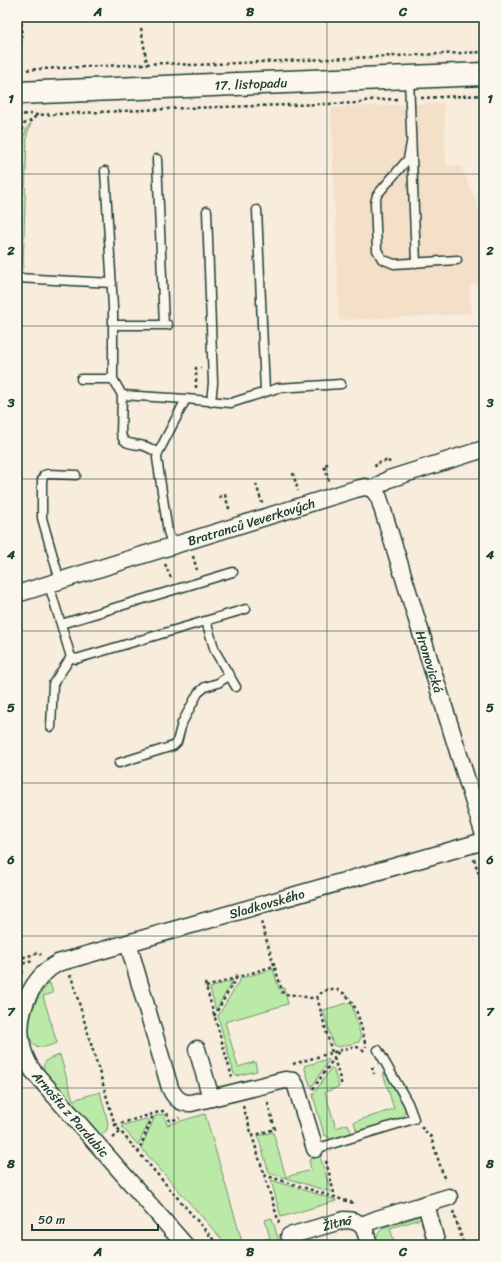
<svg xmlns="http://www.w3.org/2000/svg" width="501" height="1262" viewBox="0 0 501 1262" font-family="Sriracha,sans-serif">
  <rect width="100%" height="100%" fill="#f8ecdc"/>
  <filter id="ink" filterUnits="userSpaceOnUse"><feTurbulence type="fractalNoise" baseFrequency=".025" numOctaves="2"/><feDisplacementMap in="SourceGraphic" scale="8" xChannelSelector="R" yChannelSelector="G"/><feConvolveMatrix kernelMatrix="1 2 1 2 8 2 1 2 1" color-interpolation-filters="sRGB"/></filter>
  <g filter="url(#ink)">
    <!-- built -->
    <path fill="#f4dfc9" d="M 444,103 L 446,167 L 461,166 L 484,220 L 484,284 L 470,285 L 471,314 L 339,320 L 331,108 Z"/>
    <!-- green -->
    <path fill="#bbeaa8" stroke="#6d946e" d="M 31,124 L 27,134 L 23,267 L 21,271 L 17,272 L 17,172 L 25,132 L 29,125 Z
      M 273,969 L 279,989 L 284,988 L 288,1004 L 225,1022 L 238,1067 L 255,1062 L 257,1071 L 236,1076 L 234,1074 L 218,1016 L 241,978 Z
      M 233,980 L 216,1010 L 210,988 Z
      M 50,983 L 53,993 L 43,996 L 57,1043 C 52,1045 44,1048 39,1047 C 22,1043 31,1010 37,1000 C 40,994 45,987 50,983 Z
      M 351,1002 L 361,1037 L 359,1042 L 338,1047 L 333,1045 L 323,1010 Z
      M 60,1055 L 73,1100 L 100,1092 L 108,1123 L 107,1130 L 100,1136 L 44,1070 C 42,1059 51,1058 60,1055 Z
      M 328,1059 L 329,1060 L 313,1085 L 312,1086 L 310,1085 L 304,1066 Z
      M 331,1068 L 333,1068 L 339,1087 L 325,1092 L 336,1128 L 348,1124 L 352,1134 L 330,1141 L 329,1137 L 324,1135 L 313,1095 Z
      M 383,1073 L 388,1075 L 405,1106 C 406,1111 404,1115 400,1119 L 357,1133 L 354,1122 L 394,1109 Z
      M 164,1114 L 167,1125 L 205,1114 L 243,1245 L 227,1245 L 141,1148 L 155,1116 Z
      M 146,1119 L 149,1120 L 149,1122 L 138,1145 L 122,1127 L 123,1125 Z
      M 273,1132 L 286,1177 L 311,1170 L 309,1160 L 320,1156 L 331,1192 L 269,1173 L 258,1136 Z
      M 271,1180 L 336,1200 L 336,1201 L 281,1217 Z
      M 420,1216 L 421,1219 L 390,1228 L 395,1245 L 389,1245 L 388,1242 L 376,1245 L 377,1236 L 382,1228 Z
      M 272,1218 L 280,1245 L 245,1245 L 270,1238 L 265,1220 Z"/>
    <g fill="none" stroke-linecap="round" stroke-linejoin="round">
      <!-- service casing -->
      <g stroke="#1f3d34" stroke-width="11">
        <path id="service" d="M 409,78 L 416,263
          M 411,143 L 408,159 L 377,195 L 375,203 L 377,250 L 382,259 L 394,264 L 457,260
          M 157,159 L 164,325
          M 105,171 L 113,307 L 113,379 L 122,395
          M 257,210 L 265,391
          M 207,211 L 213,383 L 211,402
          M 17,278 L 112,283
          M 113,325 L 168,325
          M 81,379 L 113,379
          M 158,453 C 154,451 149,447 144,446 C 133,443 123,446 121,433 L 122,395 L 186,399
          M 173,546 L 168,532 L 157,458 L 158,453 L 186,399 L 231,403 L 278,388 L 341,384
          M 60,581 L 42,518 L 42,480 L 44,475 L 48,474 L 76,475
          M 49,585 L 70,654 L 71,657 L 76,659 L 246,609
          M 206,621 L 215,651 L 236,687
          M 61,624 L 233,572
          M 51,727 L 53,684 L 71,657
          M 119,763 L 173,746 L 177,742 L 182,723 L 198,693 L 205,687 L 218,683 L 230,675
          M 315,1149 L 414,1119 L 408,1103 L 378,1050"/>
      </g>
      <!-- minor casing -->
      <g stroke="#1f3d34" stroke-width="19">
        <g id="minor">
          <path id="s1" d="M 373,489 L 379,498 L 484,835"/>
          <path d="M 373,489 L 389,479 L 484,449"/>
          <path id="s2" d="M 17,594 L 356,489 L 365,487 L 373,489"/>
          <path d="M 128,943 L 170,1088 C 174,1097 180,1104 191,1103 L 285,1080 L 293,1081 L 296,1086 L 315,1149"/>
          <path d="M 197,1049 L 211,1098"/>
          <path d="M 426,1204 L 437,1245"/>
          <path d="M 362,1225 L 377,1219 L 449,1197"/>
          <path id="s3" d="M 289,1236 L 344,1220 C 363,1220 365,1228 369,1245"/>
          <path id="s4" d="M 185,1245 L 33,1071 C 26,1061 22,1051 21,1039 C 17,1011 32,977 58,963 L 484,841"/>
        </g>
      </g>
      <!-- secondary casing -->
      <g stroke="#1f3d34" stroke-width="25">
        <g id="secondary">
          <path id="s5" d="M 17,93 L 484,74"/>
        </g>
      </g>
      <!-- path -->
      <path stroke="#1f3d34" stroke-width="2.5" stroke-dasharray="3 3" stroke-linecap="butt" d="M 22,17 L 20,70 L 165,63 L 193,65 L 484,52
        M 141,28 L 147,64
        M 17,42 L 21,36
        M 421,98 L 484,95
        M 17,115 L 31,114 L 37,115 L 186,108 L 360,103 L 368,100 L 398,99
        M 17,154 L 24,124 L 31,121 L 37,115
        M 196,388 L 196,368 L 201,368
        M 376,467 L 375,464 L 389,460 L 389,463
        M 293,473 L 298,491
        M 329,481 L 324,465 L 331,463
        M 256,484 L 262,503
        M 219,497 L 225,495 L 230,512
        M 193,556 L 197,570
        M 165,564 L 171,578
        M 474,859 L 484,890
        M 261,922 L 283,994 L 296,995 L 310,998 L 317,997 C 321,992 326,989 332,989 C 357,991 361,1028 366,1047
        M 17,959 L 39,953 L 41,955
        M 17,965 L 33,961
        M 17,974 L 24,972
        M 69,977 L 71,976 L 115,1125 L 218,1245
        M 205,983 L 232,1077
        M 206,987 L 274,966
        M 317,997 L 332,1053
        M 214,1016 L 237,977 L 236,974
        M 334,1058 L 342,1086
        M 293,1064 L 355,1046 L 367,1052
        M 372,1067 L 374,1074
        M 313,1089 L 339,1051
        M 243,1106 L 279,1223
        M 167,1113 L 170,1121 L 180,1118
        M 115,1125 L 166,1110
        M 421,1127 L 431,1137 L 445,1181
        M 252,1136 L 275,1129 L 267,1100
        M 113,1138 L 120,1132
        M 138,1153 L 153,1115
        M 326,1161 L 335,1197
        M 264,1175 L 353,1203
        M 453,1211 L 464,1245"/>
      <!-- service -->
      <use href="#service" stroke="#fbf7ec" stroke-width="8"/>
      <!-- minor -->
      <use href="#minor" stroke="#fbf7ec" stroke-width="16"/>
      <!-- secondary -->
      <use href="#secondary" stroke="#fbf7ec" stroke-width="22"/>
    </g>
  </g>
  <!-- grid -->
  <path fill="none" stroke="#1f3d34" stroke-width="1" stroke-opacity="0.55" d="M 174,17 L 174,1245M 327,17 L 327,1245M 17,174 L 484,174M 17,326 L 484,326M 17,479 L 484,479M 17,631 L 484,631M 17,783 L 484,783M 17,936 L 484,936M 17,1088 L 484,1088"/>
  <g text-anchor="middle" stroke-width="4" stroke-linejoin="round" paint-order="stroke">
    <!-- street labels -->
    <g font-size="13" fill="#1f3d34" stroke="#fbf7ec">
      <text dy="5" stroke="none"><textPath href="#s5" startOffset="234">17. listopadu</textPath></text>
      <text dy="5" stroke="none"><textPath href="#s2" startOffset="245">Bratranců Veverkových</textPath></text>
      <text dy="5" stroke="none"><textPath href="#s1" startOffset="182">Hronovická</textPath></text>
      <text dy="5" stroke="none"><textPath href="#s4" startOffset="572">Sladkovského</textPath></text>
      <text transform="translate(71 1114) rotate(49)" y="5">Arnošta z Pardubic</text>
      <text dy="5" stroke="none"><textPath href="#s3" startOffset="50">Žitná</textPath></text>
    </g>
  </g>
  <!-- margin -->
  <rect width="501" height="1262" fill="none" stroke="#fbf7ec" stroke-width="44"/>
  <!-- scale -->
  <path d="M32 1224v6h126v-6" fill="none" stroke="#1f3d34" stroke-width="2"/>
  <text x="38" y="1224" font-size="12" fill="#1f3d34" stroke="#fbf7ec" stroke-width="3" paint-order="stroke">50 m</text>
  <rect x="22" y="22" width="457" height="1218" fill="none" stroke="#1f3d34" stroke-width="1.5"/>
  <g font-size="13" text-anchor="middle" font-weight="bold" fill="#1f3d34">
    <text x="98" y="16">A</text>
    <text x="250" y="16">B</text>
    <text x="403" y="16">C</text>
    <text x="11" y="103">1</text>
    <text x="490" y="103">1</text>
    <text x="11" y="255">2</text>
    <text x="490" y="255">2</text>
    <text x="11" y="407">3</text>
    <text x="490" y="407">3</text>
    <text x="11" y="559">4</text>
    <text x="490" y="559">4</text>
    <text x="11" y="712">5</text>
    <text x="490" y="712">5</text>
    <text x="11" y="864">6</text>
    <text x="490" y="864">6</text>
    <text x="11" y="1016">7</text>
    <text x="490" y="1016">7</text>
    <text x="11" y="1168">8</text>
    <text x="490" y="1168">8</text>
    <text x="98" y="1256">A</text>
    <text x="250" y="1256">B</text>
    <text x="403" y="1256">C</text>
  </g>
</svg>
